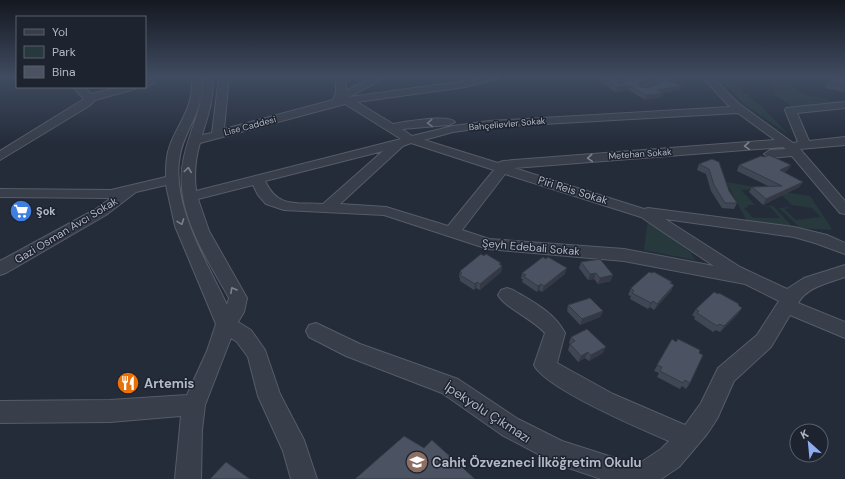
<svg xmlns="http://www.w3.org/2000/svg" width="845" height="479" viewBox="0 0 845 479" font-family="'DM Sans',sans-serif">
  <rect width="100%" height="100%" fill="#242c3a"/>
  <!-- green -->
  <path fill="#27393c" d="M 718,77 L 730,77 L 744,91 L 742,91 L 745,94 L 748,94 L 756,103 L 759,104 L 789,135 L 745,105 Z
    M 769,80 L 792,85 L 800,92 L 810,96 L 830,99 L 825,101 L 812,99 L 815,101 L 845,101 L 845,103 L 792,106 L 775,95 L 773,86 L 767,82 Z
    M 726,182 L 767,189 L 741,190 L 755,205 L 747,205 L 748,207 L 744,208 L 753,218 L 780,218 L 770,207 L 763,206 L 773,206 L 793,227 L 747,221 Z
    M 777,191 L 810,196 L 832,229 L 829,230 L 800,228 L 779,208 L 788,207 L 789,208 L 784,209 L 796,220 L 821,217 L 812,208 L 792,205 Z
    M 648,220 L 691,253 L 695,260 L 644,250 Z"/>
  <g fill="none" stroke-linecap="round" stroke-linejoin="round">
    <!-- minor casing -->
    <g stroke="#565c68" stroke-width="2">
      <path id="minor" d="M 191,77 L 201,77 C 207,106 185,128 180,155 C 170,204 207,262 227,305 L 229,298 C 205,255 172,208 184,157 C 190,129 204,106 203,77 L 213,77 C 214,98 208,116 202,135 L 212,133 L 219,77 L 229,77 L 224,129 L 333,100 L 336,92 L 336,77 L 346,77 L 346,91 L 372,77 L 386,77 L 349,97 L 465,81 L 481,77 L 498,77 L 496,79 L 465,87 L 357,102 L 393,124 C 404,122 448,114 455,122 L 449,125 L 402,129 L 412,136 L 453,126 L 489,121 L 730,107 L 702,77 L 712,77 L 738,103 L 793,143 L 798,142 L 785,110 L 786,108 L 845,102 L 845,108 L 797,113 L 809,141 L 845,137 L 845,145 L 800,149 L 845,201 L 845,214 L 840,213 L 792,156 L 770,158 L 764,154 L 770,150 L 786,149 L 783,147 L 514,168 L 644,209 L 648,208 L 794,227 L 827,235 L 845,243 L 845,254 L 815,243 L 794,237 L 665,219 L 740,267 L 787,289 L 804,278 L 845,265 L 845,277 C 828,283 807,287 798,303 L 845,322 L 845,338 L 790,315 L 771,347 L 734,381 L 717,419 L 707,434 L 679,467 L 661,479 L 601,479 L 557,464 L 502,435 L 442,393 L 346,356 L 309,337 L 306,331 L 309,325 L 316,323 L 360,344 L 458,379 L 518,419 L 562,441 L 637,465 L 661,449 L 669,441 C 641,429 546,389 534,365 L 545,333 C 533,319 505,308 498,295 L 501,290 L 507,288 L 513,290 C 533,302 554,312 565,333 L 557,363 L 613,394 L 685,425 L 701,403 L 718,368 L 757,335 L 779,301 L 745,284 L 624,261 L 488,249 L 384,215 L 284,210 L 266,204 L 258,195 L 253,185 L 198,199 L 209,231 L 247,298 L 244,312 L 238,322 L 251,330 L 265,350 L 280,394 L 304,440 L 317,479 L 291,479 L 283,451 L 258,396 L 248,357 L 237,342 L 231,338 L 205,405 L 202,430 L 201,479 L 175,479 L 181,416 L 110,422 L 0,423 L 0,401 L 110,400 L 187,395 L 207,351 L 216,324 L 175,226 L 166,185 L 136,192 L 106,215 L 6,273 L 0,275 L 0,261 L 96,209 L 111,198 L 0,197 L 0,189 L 111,190 L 166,177 C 166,166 166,156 170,145 C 179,122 196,103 191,77 ZM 345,104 L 401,139 L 196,191 C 194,174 195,159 200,143 ZM 738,113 L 775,140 L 503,161 L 498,163 L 424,140 L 453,132 L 489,127 ZM 411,143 L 494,170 L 448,226 L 386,207 L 340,204 L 403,146 ZM 383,151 L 323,204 C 297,202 278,209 265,181 ZM 505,174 L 641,217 L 714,266 L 624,249 L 489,239 L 462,230 Z
        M 611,77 L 622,77 L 621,79 L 625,84 L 620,87 L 617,86 Z
        M 648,77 L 658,77 L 661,84 L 646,91 L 640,91 L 638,89 L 651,82 Z
        M 151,79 L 156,82 L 145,87 L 145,81 Z
        M 73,87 L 84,87 L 91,94 L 120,87 L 137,87 L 135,89 L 95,100 L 89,106 L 0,160 L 0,151 L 84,99 Z"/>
    </g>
    <!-- minor -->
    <use href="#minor" fill="#383e4a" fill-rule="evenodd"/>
  </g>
  <!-- wall -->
  <path fill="#404754" d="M 592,77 L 614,77 L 618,83 L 622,84 L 625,81 L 623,77 L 650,77 L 649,81 L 640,86 L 640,87 L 648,88 L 661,82 L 660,77 L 684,77 L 683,81 L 675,82 L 680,90 L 663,93 L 662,97 L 645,100 L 628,90 L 616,92 Z
    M 778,77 L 787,77 L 785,79 Z
    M 820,77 L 845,77 L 845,92 L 824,88 L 830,79 Z
    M 712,159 L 729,191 L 737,203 L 734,209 L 722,208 L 711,191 L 706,174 L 697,170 L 699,164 Z
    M 739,165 L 788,170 L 784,172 L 803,182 L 799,187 L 763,205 L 749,192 L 752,187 L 768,186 L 737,171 Z
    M 581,262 L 611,281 L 598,284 L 594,279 L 588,280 L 579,268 Z
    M 501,263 L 500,265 L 502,266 L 501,272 L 480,290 L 476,288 L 474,290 L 460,281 L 460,278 L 459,277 L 460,271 Z
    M 522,273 L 565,274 L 542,292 L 539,290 L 537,292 L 522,282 L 523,279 L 521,279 Z
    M 671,283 L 674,285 L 671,291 L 654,310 L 650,307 L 648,309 L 630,299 L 631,296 L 628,295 L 631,288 Z
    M 568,305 L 603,311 L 600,317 L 580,325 L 567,311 Z
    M 738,306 L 742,308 L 738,314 L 720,332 L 716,330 L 713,332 L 694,319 L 695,317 L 692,315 L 696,309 Z
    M 571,337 L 603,353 L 589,361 L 585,358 L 578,362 L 568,350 L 570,344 L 569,343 Z
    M 672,339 L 690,383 L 686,389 L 682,386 L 680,389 L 657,377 L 659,373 L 654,371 Z"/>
  <!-- shaded-wall -->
  <path fill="#343945" d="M 650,77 L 649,81 L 637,88 L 639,83 Z
    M 680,77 L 684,77 L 683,81 L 666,83 L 668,79 Z
    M 630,86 L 628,90 L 616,92 L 617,87 Z
    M 682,86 L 680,90 L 663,93 L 662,97 L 645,100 L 646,95 L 657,90 Z
    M 791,165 L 788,170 L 777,175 L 780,170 Z
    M 803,182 L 799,187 L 763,205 L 766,199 Z
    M 501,263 L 500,268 L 502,266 L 501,272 L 480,290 L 480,284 Z
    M 567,268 L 565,274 L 542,292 L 544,286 Z
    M 596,273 L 594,279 L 588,280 L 590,274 Z
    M 613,275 L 611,281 L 598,284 L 600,278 Z
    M 477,282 L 476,288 L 474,290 L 475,284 Z
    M 541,284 L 539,290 L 537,292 L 538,286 Z
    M 674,285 L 671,291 L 654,310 L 657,304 Z
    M 653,301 L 650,307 L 648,309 L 651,303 Z
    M 742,308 L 738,314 L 720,332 L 724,326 Z
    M 603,311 L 600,317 L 580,325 L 582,319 Z
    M 606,347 L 603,353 L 589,361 L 591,355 Z
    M 588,352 L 585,358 L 578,362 L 581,356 Z"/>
  <!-- building -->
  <path fill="#4b5262" stroke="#343945" d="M 600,77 L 614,77 L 618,83 L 622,84 L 628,80 L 627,77 L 650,77 L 639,83 L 640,87 L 648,88 L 663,81 L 662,77 L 680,77 L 668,79 L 682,86 L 657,90 L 663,93 L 646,95 L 630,86 L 617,87 Z
    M 833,77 L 845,77 L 845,85 L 828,82 Z
    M 769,155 L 791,165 L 780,170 L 803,182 L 766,199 L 752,187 L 782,186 L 739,165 L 761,156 L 764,157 Z
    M 712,159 L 719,162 L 729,191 L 737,203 L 725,203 L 714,185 L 709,169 L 699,164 Z
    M 481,254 L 484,256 L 486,254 L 501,263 L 499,264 L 502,266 L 480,284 L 477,282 L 475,284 L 460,275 L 462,273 L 460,271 Z
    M 543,257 L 546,259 L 548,257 L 567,268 L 544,286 L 541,284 L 538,286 L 523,276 L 526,275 L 522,273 Z
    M 600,259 L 613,275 L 600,278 L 596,273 L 590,274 L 581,262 Z
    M 649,272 L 652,273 L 654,272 L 672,282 L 670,283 L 674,285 L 657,304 L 653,301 L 651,303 L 632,293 L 634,291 L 631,288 Z
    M 714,292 L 718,294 L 719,293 L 739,304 L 738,305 L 742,308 L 724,326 L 719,324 L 717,326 L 697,313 L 699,311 L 696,309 Z
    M 590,298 L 603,311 L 582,319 L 568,305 Z
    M 587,329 L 606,347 L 591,355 L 588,352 L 581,356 L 570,344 L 575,341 L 571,337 Z
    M 672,339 L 676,342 L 678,339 L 700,350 L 699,353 L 703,355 L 690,383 L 685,380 L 683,383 L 660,371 L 662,367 L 657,365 Z
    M 404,436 L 424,448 L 432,440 L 475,479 L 355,479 Z
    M 226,462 L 250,479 L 210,479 Z"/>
  <!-- one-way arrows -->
  <defs><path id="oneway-chevron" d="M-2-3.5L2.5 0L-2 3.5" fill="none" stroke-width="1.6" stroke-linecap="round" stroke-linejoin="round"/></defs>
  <g stroke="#7c828e">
    <use href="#oneway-chevron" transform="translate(430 123) rotate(176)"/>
    <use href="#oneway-chevron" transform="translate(747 146) rotate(176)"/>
    <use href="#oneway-chevron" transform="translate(590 158) rotate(176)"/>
    <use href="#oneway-chevron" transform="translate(188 170) rotate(-82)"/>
    <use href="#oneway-chevron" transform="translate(181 222) rotate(70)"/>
    <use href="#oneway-chevron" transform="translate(233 290) rotate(-119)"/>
  </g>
  <!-- sky -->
  <linearGradient id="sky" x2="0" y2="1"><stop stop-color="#141820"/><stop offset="0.53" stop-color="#3f4b60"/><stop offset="1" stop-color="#3f4b60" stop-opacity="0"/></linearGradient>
  <rect width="845" height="144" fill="url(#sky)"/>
  <!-- icons -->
  <defs>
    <g id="supermarket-disc" transform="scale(1.15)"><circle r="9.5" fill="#3f7fe0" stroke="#1d232f"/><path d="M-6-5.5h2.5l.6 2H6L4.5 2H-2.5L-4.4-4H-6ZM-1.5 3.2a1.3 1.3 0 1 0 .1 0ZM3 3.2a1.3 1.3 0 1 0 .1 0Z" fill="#fff"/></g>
    <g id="restaurant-disc" transform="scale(1.15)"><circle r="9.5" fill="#e8710a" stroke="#1d232f"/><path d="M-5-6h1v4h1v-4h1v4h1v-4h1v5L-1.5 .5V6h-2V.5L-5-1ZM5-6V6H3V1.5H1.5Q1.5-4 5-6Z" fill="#fff"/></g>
    <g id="school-disc" transform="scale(1.15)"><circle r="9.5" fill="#8d6e63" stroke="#1d232f"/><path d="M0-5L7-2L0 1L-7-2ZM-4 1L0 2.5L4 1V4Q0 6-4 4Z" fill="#fff"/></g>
  </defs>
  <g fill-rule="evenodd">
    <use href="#supermarket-disc" x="21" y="211"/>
    <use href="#restaurant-disc" x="128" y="383"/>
    <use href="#school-disc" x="417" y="462"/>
  </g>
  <g text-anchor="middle" stroke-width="3" stroke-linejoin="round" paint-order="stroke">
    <!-- far-street labels -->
    <g font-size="9" fill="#b3b9c6" stroke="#1d232f">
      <text transform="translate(507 124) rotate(-5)" y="3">Bahçelievler Sokak</text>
      <text transform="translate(250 126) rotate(-15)" y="3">Lise Caddesi</text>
      <text transform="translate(640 154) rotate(-4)" y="3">Metehan Sokak</text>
    </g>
    <!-- street labels -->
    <g font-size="11" fill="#b3b9c6" stroke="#1d232f">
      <text transform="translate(573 190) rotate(17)" y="4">Piri Reis Sokak</text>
      <text transform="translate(66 230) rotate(-31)" y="4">Gazi Osman Avcı Sokak</text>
      <text transform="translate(531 247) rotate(5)" y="4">Şeyh Edebali Sokak</text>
    </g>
    <!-- poi labels -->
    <g font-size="11" font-weight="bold" fill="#b3b9c6" stroke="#1d232f" text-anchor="start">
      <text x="36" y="215">Şok</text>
    </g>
    <!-- near-poi labels -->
    <g font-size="13" font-weight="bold" fill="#b3b9c6" stroke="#1d232f" text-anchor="start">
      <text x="144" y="388">Artemis</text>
      <text x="432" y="467">Cahit Özvezneci İlköğretim Okulu</text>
    </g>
    <!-- near-street labels -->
    <g font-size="13" fill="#b3b9c6" stroke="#1d232f">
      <text transform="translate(488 412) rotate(33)" y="5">İpekyolu Çıkmazı</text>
    </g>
  </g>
  <!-- legend -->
  <rect x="16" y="16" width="130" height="72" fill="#1d232f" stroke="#595f6b"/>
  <rect x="24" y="29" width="20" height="6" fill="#383e4a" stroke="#595f6b"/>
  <text x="52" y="36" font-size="12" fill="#b3b9c6">Yol</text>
  <rect x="24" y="46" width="20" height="12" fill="#27393c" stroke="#595f6b"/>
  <text x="52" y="56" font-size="12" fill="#b3b9c6">Park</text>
  <rect x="24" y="66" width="20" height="12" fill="#4b5262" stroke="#595f6b"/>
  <text x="52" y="76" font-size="12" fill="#b3b9c6">Bina</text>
  <!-- north arrow -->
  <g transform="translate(809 443) rotate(333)"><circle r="19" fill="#1d232f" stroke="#595f6b"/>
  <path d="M0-3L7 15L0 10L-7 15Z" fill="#8eacf0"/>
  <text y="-6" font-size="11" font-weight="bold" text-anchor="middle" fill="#b3b9c6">K</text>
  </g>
</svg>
